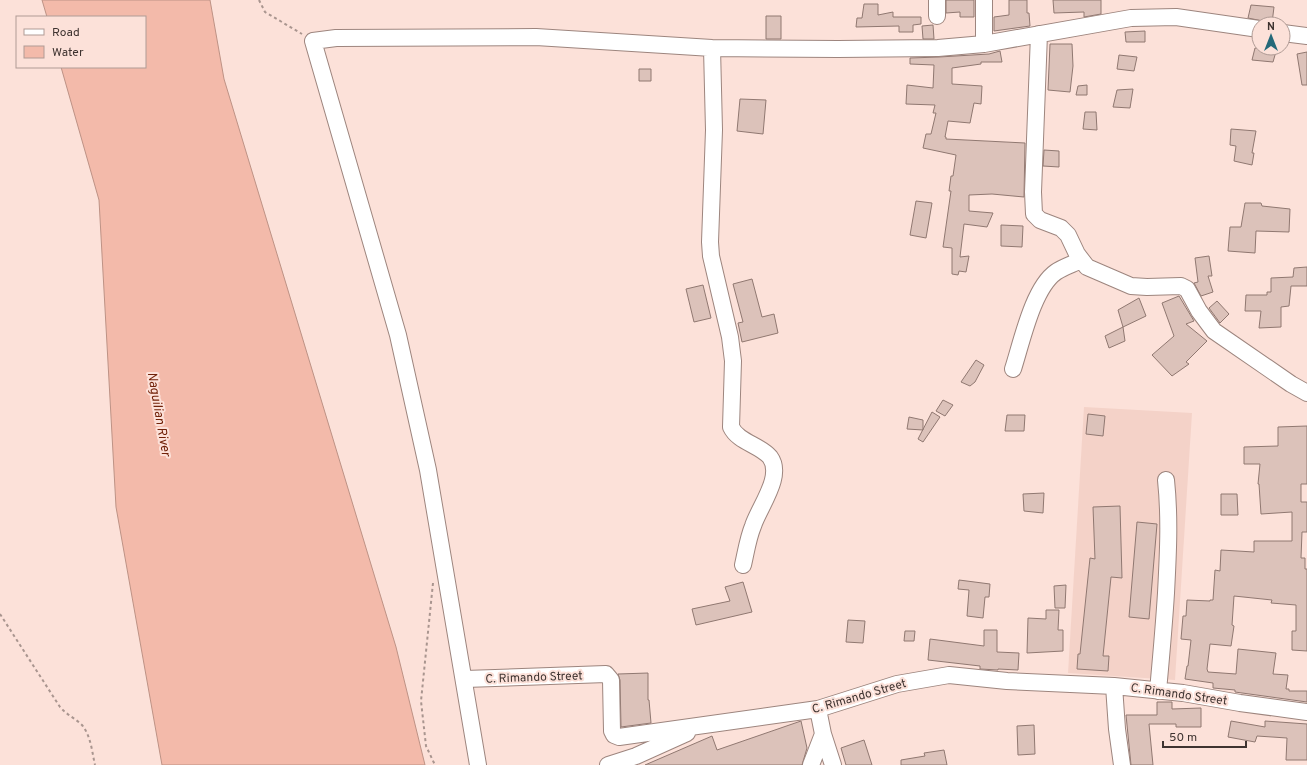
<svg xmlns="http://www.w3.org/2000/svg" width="1307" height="765" viewBox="0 0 1307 765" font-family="Overpass,sans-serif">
  <rect width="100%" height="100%" fill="#fce1d9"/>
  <!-- built -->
  <path fill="#f4d2c8" d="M 1084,407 L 1192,413 L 1175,680 L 1068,673 Z"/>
  <!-- water -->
  <path fill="#f3baaa" stroke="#bd9285" d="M 42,0 L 210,0 L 224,79 L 396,647 L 425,765 L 162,765 L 116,507 L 99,200 L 61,67 L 145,67 L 145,17 L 47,17 Z"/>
  <!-- building -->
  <path fill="#dcc2ba" stroke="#907871" d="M 946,0 L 974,0 L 974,17 L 960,17 L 960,12 L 946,13 Z
    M 1009,0 L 1027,0 L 1027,13 L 1029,13 L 1030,26 L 994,31 L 994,17 L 1009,15 Z
    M 1053,0 L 1101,0 L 1101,14 L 1084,17 L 1084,12 L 1054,13 Z
    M 864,4 L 878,4 L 878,15 L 893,12 L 893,17 L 921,17 L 921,24 L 913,25 L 913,32 L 899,32 L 899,26 L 856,27 L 857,18 L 862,18 Z
    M 1251,5 L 1274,7 L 1272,23 L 1248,18 Z
    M 766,16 L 781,16 L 781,39 L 766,39 Z
    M 933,25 L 934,39 L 923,39 L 922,26 Z
    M 1145,31 L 1145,42 L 1126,42 L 1125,32 Z
    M 1050,44 L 1072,44 L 1073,66 L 1070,92 L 1048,90 Z
    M 1255,48 L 1277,48 L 1273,62 L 1252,60 Z
    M 1000,51 L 1002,62 L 981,62 L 981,64 L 952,68 L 952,84 L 982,86 L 981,104 L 974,103 L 970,123 L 948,121 L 945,137 L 946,137 L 946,139 L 1025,143 L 1024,197 L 992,194 L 969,195 L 969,211 L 993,213 L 987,227 L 964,224 L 960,257 L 969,256 L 966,272 L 959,271 L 958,275 L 952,274 L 952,248 L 943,247 L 951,191 L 949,191 L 951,176 L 953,176 L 956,155 L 923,148 L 926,134 L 931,134 L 936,113 L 933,113 L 935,105 L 906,104 L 907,85 L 933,88 L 934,65 L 910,64 L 910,58 L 939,57 L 989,54 Z
    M 1307,52 L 1307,85 L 1302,85 L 1297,54 Z
    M 1119,55 L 1137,57 L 1134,71 L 1117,69 Z
    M 639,69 L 651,69 L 651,81 L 639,81 Z
    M 1087,85 L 1087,95 L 1076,95 L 1078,86 Z
    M 1133,89 L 1130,108 L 1113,107 L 1117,90 Z
    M 740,99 L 766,100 L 763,134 L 737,131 Z
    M 1085,112 L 1096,112 L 1097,130 L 1083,129 Z
    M 1231,129 L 1256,131 L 1252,153 L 1254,153 L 1252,165 L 1234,161 L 1236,146 L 1230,145 Z
    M 1044,150 L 1059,151 L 1059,167 L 1043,166 Z
    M 916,201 L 932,203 L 926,238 L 910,235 Z
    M 1245,203 L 1261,203 L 1262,206 L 1290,209 L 1289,232 L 1256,231 L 1255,253 L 1228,251 L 1230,227 L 1241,227 Z
    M 1001,225 L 1023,226 L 1022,247 L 1001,246 Z
    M 1209,256 L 1212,276 L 1208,276 L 1213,292 L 1201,296 L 1194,283 L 1198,282 L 1195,258 Z
    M 1307,267 L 1307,286 L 1291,286 L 1289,306 L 1281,307 L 1281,327 L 1259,328 L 1261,311 L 1245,311 L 1246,295 L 1267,295 L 1267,292 L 1271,292 L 1271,278 L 1293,277 L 1294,268 Z
    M 752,279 L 762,317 L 774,314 L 778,333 L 742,342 L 738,323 L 743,322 L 733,284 Z
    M 703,285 L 711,318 L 694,322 L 686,289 Z
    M 1179,296 L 1194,321 L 1186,324 L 1207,341 L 1186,362 L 1189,364 L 1172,376 L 1152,355 L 1174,336 L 1162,303 Z
    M 1139,298 L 1146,316 L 1123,327 L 1118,310 Z
    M 1217,301 L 1229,314 L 1220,323 L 1209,308 Z
    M 1123,327 L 1125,341 L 1109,348 L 1105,336 Z
    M 976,360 L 984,365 L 975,382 L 970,386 L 961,382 Z
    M 943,400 L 953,405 L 945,416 L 936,411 Z
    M 932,412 L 940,417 L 923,442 L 918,439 Z
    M 1088,414 L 1105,416 L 1103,436 L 1086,434 Z
    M 1007,415 L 1025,415 L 1024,431 L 1005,431 Z
    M 909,417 L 923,420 L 923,430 L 907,429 Z
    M 1307,426 L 1307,484 L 1301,484 L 1301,502 L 1307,502 L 1307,532 L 1302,532 L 1301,558 L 1305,558 L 1305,569 L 1307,569 L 1307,651 L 1292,650 L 1292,631 L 1296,631 L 1296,605 L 1271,603 L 1272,600 L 1234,596 L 1232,625 L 1234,626 L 1231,646 L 1210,644 L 1207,669 L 1208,672 L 1236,674 L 1238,649 L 1276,653 L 1273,674 L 1288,675 L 1286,689 L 1289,689 L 1289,691 L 1307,691 L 1307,702 L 1235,692 L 1235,690 L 1213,688 L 1213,683 L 1185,679 L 1187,666 L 1188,666 L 1191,640 L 1181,639 L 1183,616 L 1186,616 L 1187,600 L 1210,601 L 1210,600 L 1213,600 L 1215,570 L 1220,571 L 1221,550 L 1254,552 L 1254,541 L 1292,541 L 1292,512 L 1261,514 L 1259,484 L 1258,484 L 1260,464 L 1244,464 L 1244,447 L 1278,446 L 1278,427 Z
    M 1044,493 L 1043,513 L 1024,511 L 1023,494 Z
    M 1221,494 L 1237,494 L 1238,515 L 1221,515 Z
    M 1120,506 L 1122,578 L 1111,577 L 1103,656 L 1109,656 L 1108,671 L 1077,669 L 1078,654 L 1080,654 L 1090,558 L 1095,559 L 1093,507 Z
    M 1137,522 L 1157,524 L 1149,619 L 1129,617 Z
    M 959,580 L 990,584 L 989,597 L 985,597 L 983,618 L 967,616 L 969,590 L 958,589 Z
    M 743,582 L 752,612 L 696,625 L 692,609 L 730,601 L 725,587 Z
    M 1066,585 L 1065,608 L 1055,608 L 1054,586 Z
    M 1046,610 L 1059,610 L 1058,630 L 1063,630 L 1063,651 L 1027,653 L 1028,618 L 1046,619 Z
    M 848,620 L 865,621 L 863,643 L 846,642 Z
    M 984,630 L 997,630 L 997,652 L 1019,653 L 1018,670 L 998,669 L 998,670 L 980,669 L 980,666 L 928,660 L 930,639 L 984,646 Z
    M 905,631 L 915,631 L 914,641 L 904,641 Z
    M 648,673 L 648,700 L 649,700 L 651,723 L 621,727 L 620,680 L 618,674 Z
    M 1157,702 L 1172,702 L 1172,709 L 1201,708 L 1201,727 L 1176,727 L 1176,724 L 1149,724 L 1153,765 L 1131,765 L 1126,715 L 1157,715 Z
    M 801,721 L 807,748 L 802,765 L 645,765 L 712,736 L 717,750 Z
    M 1231,721 L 1265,727 L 1265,721 L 1307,724 L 1307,760 L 1286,760 L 1287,738 L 1257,736 L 1255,742 L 1228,737 Z
    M 1034,725 L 1035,754 L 1018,755 L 1017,726 Z
    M 864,740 L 872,765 L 846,765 L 841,748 Z
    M 944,750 L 947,765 L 901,765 L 901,760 L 925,756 L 924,753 Z"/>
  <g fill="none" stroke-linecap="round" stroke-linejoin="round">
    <!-- minor casing -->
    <g stroke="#9d857e" stroke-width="18">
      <path id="minor" d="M 937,0 L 937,16
        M 1283,33 L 1307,36
        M 1039,34 L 1033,192 L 1034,214 L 1040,220 L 1061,228 L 1068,235 L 1077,254 L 1087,267 L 1131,286 L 1147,287 L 1181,286 L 1187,289 L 1199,311 L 1214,331 L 1291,384 L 1307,393
        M 984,44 L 984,0
        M 712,48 L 714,130 L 710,242 L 711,256 L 730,337 L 733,361 L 731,427 C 738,442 760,445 770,457 C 784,476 759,507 753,526 C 748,538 746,552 743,565
        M 1013,369 C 1022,341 1033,288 1056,272 C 1063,267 1073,264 1081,260
        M 465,679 L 606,674 L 611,680 L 612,731 L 614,735 L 619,737 L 818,709 L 897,684 L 949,675 L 1007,681 L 1114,686 L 1183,693 L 1240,703 L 1307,712
        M 1114,686 L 1117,729 L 1122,765
        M 1158,691 C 1161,658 1164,626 1166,593 C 1168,555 1170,518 1166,480
        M 818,709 L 823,734 L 833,765
        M 478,765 L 428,470 L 398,335 L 313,41 L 336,38 L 536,37 L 712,48 L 838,49 L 938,48 L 984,44 L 1131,18 L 1176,17 L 1259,29
        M 608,765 L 636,756 L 687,733
        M 811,765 L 823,734"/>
    </g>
    <!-- path -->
    <path stroke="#a9958f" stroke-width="2" stroke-dasharray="3 3" stroke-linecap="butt" d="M 259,0 L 265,12 L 302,34
      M 433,583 L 421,701 L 426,746 L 435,765
      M 0,614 L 60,707 C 67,715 76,719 82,725 C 91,736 92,752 95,765"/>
    <!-- minor -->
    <use href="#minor" stroke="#fff" stroke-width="16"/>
  </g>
  <g text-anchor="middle" stroke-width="4" stroke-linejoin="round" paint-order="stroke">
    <!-- street labels -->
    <g font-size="12" fill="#3e3330" stroke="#fce1d9">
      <text transform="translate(534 677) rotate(-2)" y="4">C. Rimando Street</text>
      <text transform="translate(1179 694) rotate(8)" y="4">C. Rimando Street</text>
      <text transform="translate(859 696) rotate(-16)" y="4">C. Rimando Street</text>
    </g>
    <!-- water labels -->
    <g font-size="13" font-style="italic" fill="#712209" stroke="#fce1d9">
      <text transform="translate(160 414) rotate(80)" y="5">Naguilian River</text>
    </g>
  </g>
  <!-- legend -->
  <rect x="16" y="16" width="130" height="52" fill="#fce1d9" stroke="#b09b95"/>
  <rect x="24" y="29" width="20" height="6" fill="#ffffff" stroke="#b09b95"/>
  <text x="52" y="36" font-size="12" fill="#3e3330">Road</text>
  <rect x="24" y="46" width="20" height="12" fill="#f3baaa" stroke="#b09b95"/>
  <text x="52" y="56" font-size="12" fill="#3e3330">Water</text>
  <!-- north arrow -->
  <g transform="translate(1271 36)"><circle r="19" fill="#fce1d9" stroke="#b09b95"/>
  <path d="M0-3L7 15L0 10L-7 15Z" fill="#246979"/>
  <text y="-6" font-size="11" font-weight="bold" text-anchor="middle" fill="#3e3330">N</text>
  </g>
  <!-- scale -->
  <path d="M1163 741v6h83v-6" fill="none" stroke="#3e3330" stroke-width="2"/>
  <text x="1169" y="741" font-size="12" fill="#3e3330" stroke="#fce1d9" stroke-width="3" paint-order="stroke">50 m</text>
</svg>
